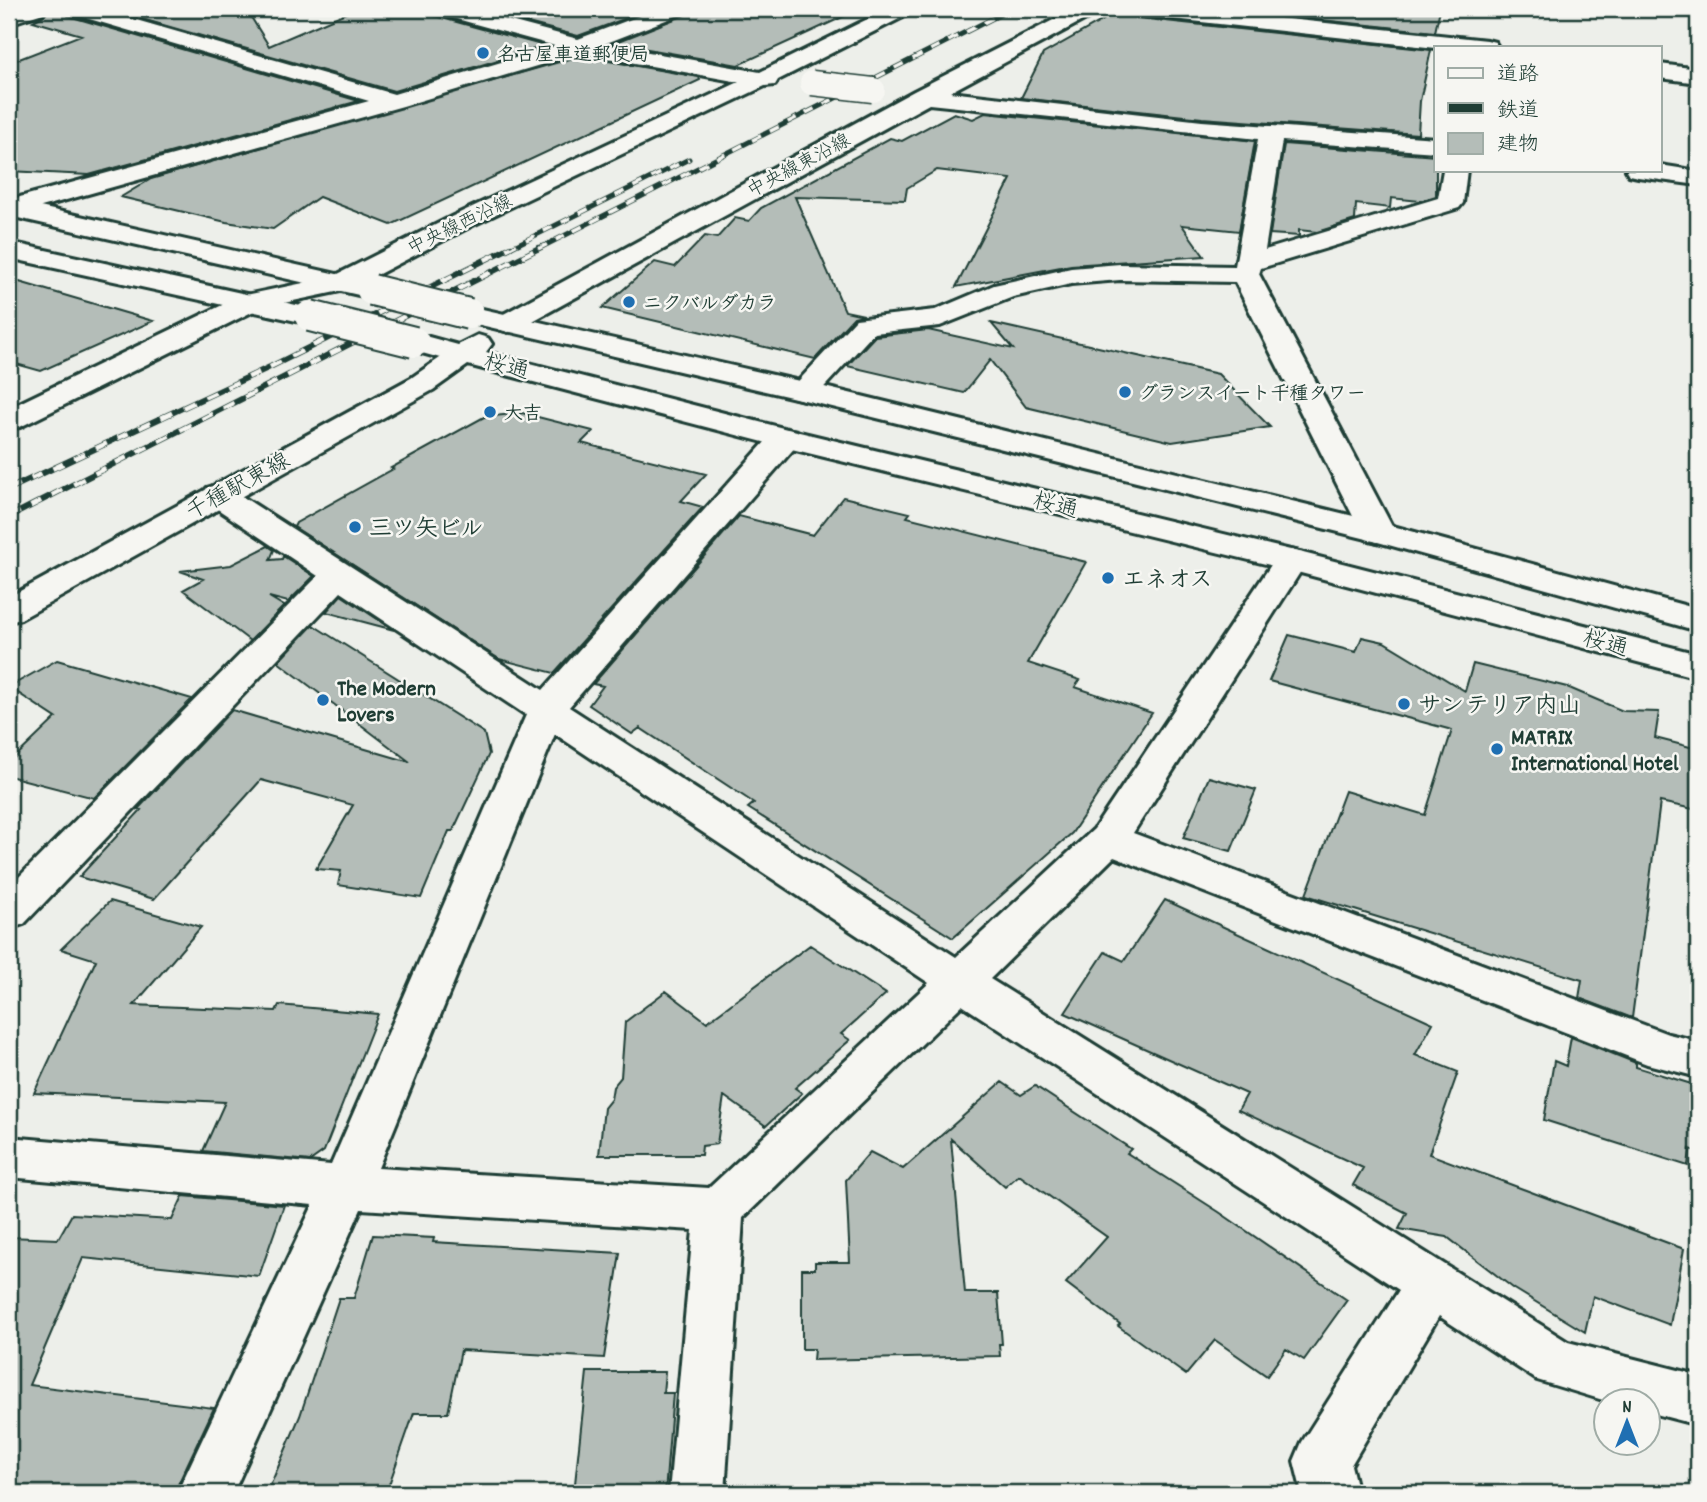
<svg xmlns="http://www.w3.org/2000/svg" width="1707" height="1502" viewBox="0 0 1707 1502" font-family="Dekko,'Klee One',sans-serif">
  <rect width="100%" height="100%" fill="#edefea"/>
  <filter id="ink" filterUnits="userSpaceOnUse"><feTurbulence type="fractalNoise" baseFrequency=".0143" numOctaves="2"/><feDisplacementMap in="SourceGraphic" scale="14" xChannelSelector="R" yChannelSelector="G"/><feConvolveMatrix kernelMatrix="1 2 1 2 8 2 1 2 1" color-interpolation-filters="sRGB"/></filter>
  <g filter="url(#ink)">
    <!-- building -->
    <path fill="#b4bdb8" stroke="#1f3d34" stroke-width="2" d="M 49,9 L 63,9 L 68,16 L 359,101 L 89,175 L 9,171 L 9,63 L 81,35 L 33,21 L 45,15 Z
      M 107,9 L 246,9 L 269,46 L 355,9 L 429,9 L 434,16 L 545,46 L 394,91 Z
      M 474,9 L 651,9 L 578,36 Z
      M 690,9 L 860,9 L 738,65 L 614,43 L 685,15 Z
      M 1123,9 L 1138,18 L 1431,50 L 1420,101 L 1418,134 L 1202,118 L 1021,98 L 1043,54 Z
      M 1217,9 L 1440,9 L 1435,32 Z
      M 580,56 L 699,77 L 700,80 L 391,225 L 319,197 L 273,229 L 226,222 L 121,197 L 151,179 Z
      M 954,113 L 973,119 L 985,113 L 1255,141 L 1239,231 L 1182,225 L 1204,256 L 1071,265 L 956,287 L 1011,179 L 937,170 L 907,188 L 905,200 L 795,197 L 845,311 L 864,315 L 854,317 L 815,359 L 602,308 L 655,262 L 675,267 L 705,236 L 717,238 L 735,218 L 749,221 L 761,208 L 890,138 L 902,141 Z
      M 1284,144 L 1436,156 L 1436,196 L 1420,201 L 1391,198 L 1390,208 L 1356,204 L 1355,220 L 1317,232 L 1299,230 L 1299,236 L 1270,234 Z
      M 9,279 L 153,321 L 41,371 L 9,362 Z
      M 991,323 L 1218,374 L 1270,427 L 1172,442 L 1026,407 L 990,360 L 964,393 L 847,366 L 875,336 L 928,330 L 1013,349 Z
      M 522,413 L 593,431 L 581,443 L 706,474 L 681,501 L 703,507 L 554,673 L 499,659 L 294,527 L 296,523 L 393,469 L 391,468 L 484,417 Z
      M 843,497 L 910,513 L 907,517 L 1086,562 L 1028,663 L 1080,680 L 1075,687 L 1152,713 L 1072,833 L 953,938 L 748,808 L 754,803 L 640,728 L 632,734 L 589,705 L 603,686 L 593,684 L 739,516 L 813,535 Z
      M 268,546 L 274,550 L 270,560 L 282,559 L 283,556 L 314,576 L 288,602 L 269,597 L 284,606 L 250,641 L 183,590 L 203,579 L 180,571 L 231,565 Z
      M 341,595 L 394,630 L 326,612 Z
      M 313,625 L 484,733 L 489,754 L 453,831 L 449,831 L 421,898 L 338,885 L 341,871 L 316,869 L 353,805 L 261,780 L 154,899 L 79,877 L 141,810 L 138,809 L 232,710 L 410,762 L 278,662 Z
      M 1289,635 L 1356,652 L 1362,637 L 1384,642 L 1465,691 L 1473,664 L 1567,687 L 1623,711 L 1659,712 L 1655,738 L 1698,749 L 1698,810 L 1660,802 L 1632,1018 L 1579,998 L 1582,980 L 1306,895 L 1345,791 L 1425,815 L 1452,730 L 1269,681 Z
      M 57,660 L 192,699 L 94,798 L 9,776 L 9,763 L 56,718 L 9,687 Z
      M 1209,777 L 1256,790 L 1231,851 L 1183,838 Z
      M 1165,900 L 1433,1023 L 1415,1055 L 1458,1072 L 1429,1154 L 1684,1249 L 1670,1325 L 1593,1296 L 1585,1332 L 1513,1288 L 1447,1237 L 1399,1229 L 1407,1213 L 1353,1185 L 1363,1168 L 1238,1110 L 1247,1094 L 1065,1013 L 1105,952 L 1124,961 Z
      M 110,901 L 201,927 L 134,1005 L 276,1011 L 279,1005 L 378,1014 L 324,1151 L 310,1161 L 203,1151 L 225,1102 L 34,1093 L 96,960 L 61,949 Z
      M 810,945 L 886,994 L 841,1034 L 850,1040 L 795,1088 L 802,1093 L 766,1126 L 724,1096 L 717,1144 L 702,1146 L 701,1155 L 599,1155 L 604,1108 L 611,1099 L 613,1087 L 621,1077 L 625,1022 L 666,991 L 707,1022 Z
      M 1571,1037 L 1636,1063 L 1636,1067 L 1698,1086 L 1698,1152 L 1690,1149 L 1688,1166 L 1544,1120 L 1554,1061 L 1566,1066 Z
      M 1002,1082 L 1021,1095 L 1035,1086 L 1131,1149 L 1127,1153 L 1219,1212 L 1347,1300 L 1304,1360 L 1286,1349 L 1267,1376 L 1215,1340 L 1186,1375 L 1118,1326 L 1120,1324 L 1066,1283 L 1107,1237 L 1019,1175 L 1005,1187 L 951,1139 L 965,1293 L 998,1293 L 1002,1344 L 999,1344 L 1000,1356 L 813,1360 L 814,1349 L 802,1349 L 802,1269 L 815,1269 L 815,1262 L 850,1262 L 846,1180 L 870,1152 L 903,1169 Z
      M 183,1196 L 284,1205 L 259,1276 L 83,1258 L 29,1385 L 214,1408 L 174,1493 L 9,1493 L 9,1237 L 58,1239 L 72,1214 L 172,1220 Z
      M 373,1235 L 434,1238 L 433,1242 L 620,1253 L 604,1358 L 461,1350 L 448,1413 L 414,1413 L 386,1493 L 267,1493 L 300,1416 L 339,1298 L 354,1298 Z
      M 587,1372 L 665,1372 L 663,1393 L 673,1393 L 665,1493 L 574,1493 Z"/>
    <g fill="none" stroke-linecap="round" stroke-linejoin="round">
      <!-- minor casing -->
      <g stroke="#1f3d34" stroke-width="6">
        <path id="minor" d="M 66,9 L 98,9 L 394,94 L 555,46 L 435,13 L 432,9 L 465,9 L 578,39 L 658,9 L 687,9 L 684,13 L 604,44 L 760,72 L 888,9 L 914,9 L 911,13 L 778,80 L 775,85 L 765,86 L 471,226 L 350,289 L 260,308 L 20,427 L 9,429 L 9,408 L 241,296 L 332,277 L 453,216 L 739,82 L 580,53 L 403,106 L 9,216 L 9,200 L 369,101 L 69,13 Z
          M 1075,9 L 1100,9 L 1097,13 L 950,92 L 1202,121 L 1436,138 L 1436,152 L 1282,141 L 1265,250 L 1438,198 L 1443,170 L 1467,170 L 1463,203 L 1459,208 L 1261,268 L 1259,274 L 1395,532 L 1390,539 L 1378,542 L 1366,539 L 1361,532 L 1235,282 L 1120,280 L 1071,284 L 1013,297 L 940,326 L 874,333 L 815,397 L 804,400 L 793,397 L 789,391 L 856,319 L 935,310 L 994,285 L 1071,268 L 1120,264 L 1235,266 L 1258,139 L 929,104 L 518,329 L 508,332 L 498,329 L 494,323 L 498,317 L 914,91 Z
          M 1128,9 L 1194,9 L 1487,40 L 1495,42 L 1498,47 L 1436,48 L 1138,15 L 1131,13 Z
          M 1660,64 L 1698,69 L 1698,83 L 1660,78 Z
          M 1660,165 L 1698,171 L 1698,185 L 1638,177 L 1629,175 L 1626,170 L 1660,170 Z
          M 786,429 L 797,431 L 802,438 L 797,445 L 569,707 L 956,957 L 1094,829 L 1279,553 L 1291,550 L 1303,553 L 1308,560 L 1133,833 L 1668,1034 L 1698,1041 L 1698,1077 L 1647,1064 L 1114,857 L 990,979 L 1568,1342 L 1698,1375 L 1698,1425 L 1648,1412 L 1648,1400 L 1606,1401 L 1537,1380 L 1439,1316 L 1351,1465 L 1358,1493 L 1302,1493 L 1294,1461 L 1302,1442 L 1399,1290 L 962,1005 L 743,1218 L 725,1493 L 669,1493 L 693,1230 L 361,1209 L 233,1493 L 177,1493 L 313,1205 L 9,1177 L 9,1137 L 331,1165 L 526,715 L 341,592 L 24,924 L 9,929 L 9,887 L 318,576 L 207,502 L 202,495 L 207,488 L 218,485 L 229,488 L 543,690 L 775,431 ZM 555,734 L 929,983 L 709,1188 L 378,1168 Z"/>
      </g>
      <!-- tertiary casing -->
      <g stroke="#1f3d34" stroke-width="6">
        <path id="tertiary" d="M 16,9 L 46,9 L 43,13 L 9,24 L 9,11 Z
          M 9,200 L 372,282 L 382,284 L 386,290 L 382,296 L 372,298 L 9,216 Z
          M 9,242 L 310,308 L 320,310 L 324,316 L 320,322 L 310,324 L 9,258 Z
          M 469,306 L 804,382 L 1378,522 L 1698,609 L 1698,631 L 1367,539 L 804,400 L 459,320 L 455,314 L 459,308 Z
          M 414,333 L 458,345 L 478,335 L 488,338 L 492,344 L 486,352 L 791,430 L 1303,553 L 1698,654 L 1698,678 L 1282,568 L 775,445 L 468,365 L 433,390 L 21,619 L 9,622 L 9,597 L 411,378 L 440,358 L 404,348 L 400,342 L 404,336 Z"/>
      </g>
      <!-- minor -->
      <use href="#minor" fill="#f6f6f2" fill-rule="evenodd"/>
      <!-- tertiary -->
      <use href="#tertiary" fill="#f6f6f2" fill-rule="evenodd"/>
      <!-- rail-far1 casing -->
      <g stroke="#1f3d34" stroke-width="5">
        <path id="rail-far1" d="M 508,249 L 689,159
          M 538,249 L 1011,9"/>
      </g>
      <!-- rail casing -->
      <g stroke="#1f3d34" stroke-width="6">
        <path id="rail" d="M 9,489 L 270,367 L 511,247
          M 9,517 L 541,247"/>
      </g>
      <!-- rail-far1 -->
      <use href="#rail-far1" stroke="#f6f6f2" stroke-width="3.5" stroke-dasharray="10" stroke-linecap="butt"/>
      <!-- rail -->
      <use href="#rail" stroke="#f6f6f2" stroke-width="4.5" stroke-dasharray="12" stroke-linecap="butt"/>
      <!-- minor-bridge casing -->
      <g stroke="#1f3d34" stroke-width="27" stroke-linecap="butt">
        <path id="minor-bridge" d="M 812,83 L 873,90"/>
      </g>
      <!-- tertiary-bridge casing -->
      <g stroke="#1f3d34" stroke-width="34" stroke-linecap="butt">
        <path id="tertiary-bridge" d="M 372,290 L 469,314
          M 310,316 L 414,342"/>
      </g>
      <!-- minor-bridge -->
      <use href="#minor-bridge" stroke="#f6f6f2" stroke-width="24"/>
      <!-- tertiary-bridge -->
      <use href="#tertiary-bridge" stroke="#f6f6f2" stroke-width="30"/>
    </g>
  </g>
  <!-- markers -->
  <g fill="#1f6fb2" stroke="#f6f6f2" stroke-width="2.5">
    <circle cx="483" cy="53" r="7"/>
    <circle cx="629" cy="302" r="7"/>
    <circle cx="1125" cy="392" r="7"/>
    <circle cx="490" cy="412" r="7"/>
    <circle cx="355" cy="527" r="7"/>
    <circle cx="1108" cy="578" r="7"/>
    <circle cx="323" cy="700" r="7"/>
    <circle cx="1404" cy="704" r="7"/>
    <circle cx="1497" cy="749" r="7"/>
  </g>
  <g text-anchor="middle" stroke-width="5" stroke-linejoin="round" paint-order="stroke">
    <!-- far-poi labels -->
    <g font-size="19" font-weight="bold" fill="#1f3d34" stroke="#f6f6f2" text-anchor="start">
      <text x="497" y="60">名古屋車道郵便局</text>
      <text x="643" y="309">ニクバルダカラ</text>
      <text x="1139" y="399">グランスイート千種タワー</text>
      <text x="504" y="419">大吉</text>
    </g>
    <!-- far-street labels -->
    <g font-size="19" fill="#1f3d34" stroke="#f6f6f2">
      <text transform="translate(798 164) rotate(-28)" y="7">中央線東沿線</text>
      <text transform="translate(459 223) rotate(-26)" y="7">中央線西沿線</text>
    </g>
    <!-- street labels -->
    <g font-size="23" fill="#1f3d34" stroke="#f6f6f2">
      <text transform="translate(507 365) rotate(14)" y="8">桜通</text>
      <text transform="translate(237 485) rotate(-29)" y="8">千種駅東線</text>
      <text transform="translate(1056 504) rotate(14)" y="8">桜通</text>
      <text transform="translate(1606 642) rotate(15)" y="8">桜通</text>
    </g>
    <!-- poi labels -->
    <g font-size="23" font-weight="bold" fill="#1f3d34" stroke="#f6f6f2" text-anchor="start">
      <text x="369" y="535">三ツ矢ビル</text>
      <text x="1122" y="586">エネオス</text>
      <text x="337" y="695">The Modern<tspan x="337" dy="26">Lovers</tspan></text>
      <text x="1418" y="712">サンテリア内山</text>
      <text x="1511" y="744">MATRIX<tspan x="1511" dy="26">International Hotel</tspan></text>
    </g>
  </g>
  <!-- margin -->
  <rect width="1707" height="1502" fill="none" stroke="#f6f6f2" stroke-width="35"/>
  <rect x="18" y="18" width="1672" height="1467" fill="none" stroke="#1f3d34" stroke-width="2.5" filter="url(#ink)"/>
  <!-- legend -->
  <rect x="1434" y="46" width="228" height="126" fill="#f6f6f2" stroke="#a0aca6" stroke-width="2"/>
  <rect x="1448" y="68" width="35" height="10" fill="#f6f6f2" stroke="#a0aca6" stroke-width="2"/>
  <text x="1497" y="80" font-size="21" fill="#1f3d34">道路</text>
  <rect x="1448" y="103" width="35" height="10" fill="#1f3d34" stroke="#a0aca6" stroke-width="2"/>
  <text x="1497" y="116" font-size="21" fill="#1f3d34">鉄道</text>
  <rect x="1448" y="133" width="35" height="21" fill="#b4bdb8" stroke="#a0aca6" stroke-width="2"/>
  <text x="1497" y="150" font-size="21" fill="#1f3d34">建物</text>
  <!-- north arrow -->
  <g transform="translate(1627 1422)"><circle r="33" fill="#f6f6f2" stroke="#a0aca6" stroke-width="2"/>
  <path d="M0-5L12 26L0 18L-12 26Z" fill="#1f6fb2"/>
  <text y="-10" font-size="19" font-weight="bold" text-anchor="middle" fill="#1f3d34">N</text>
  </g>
</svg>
